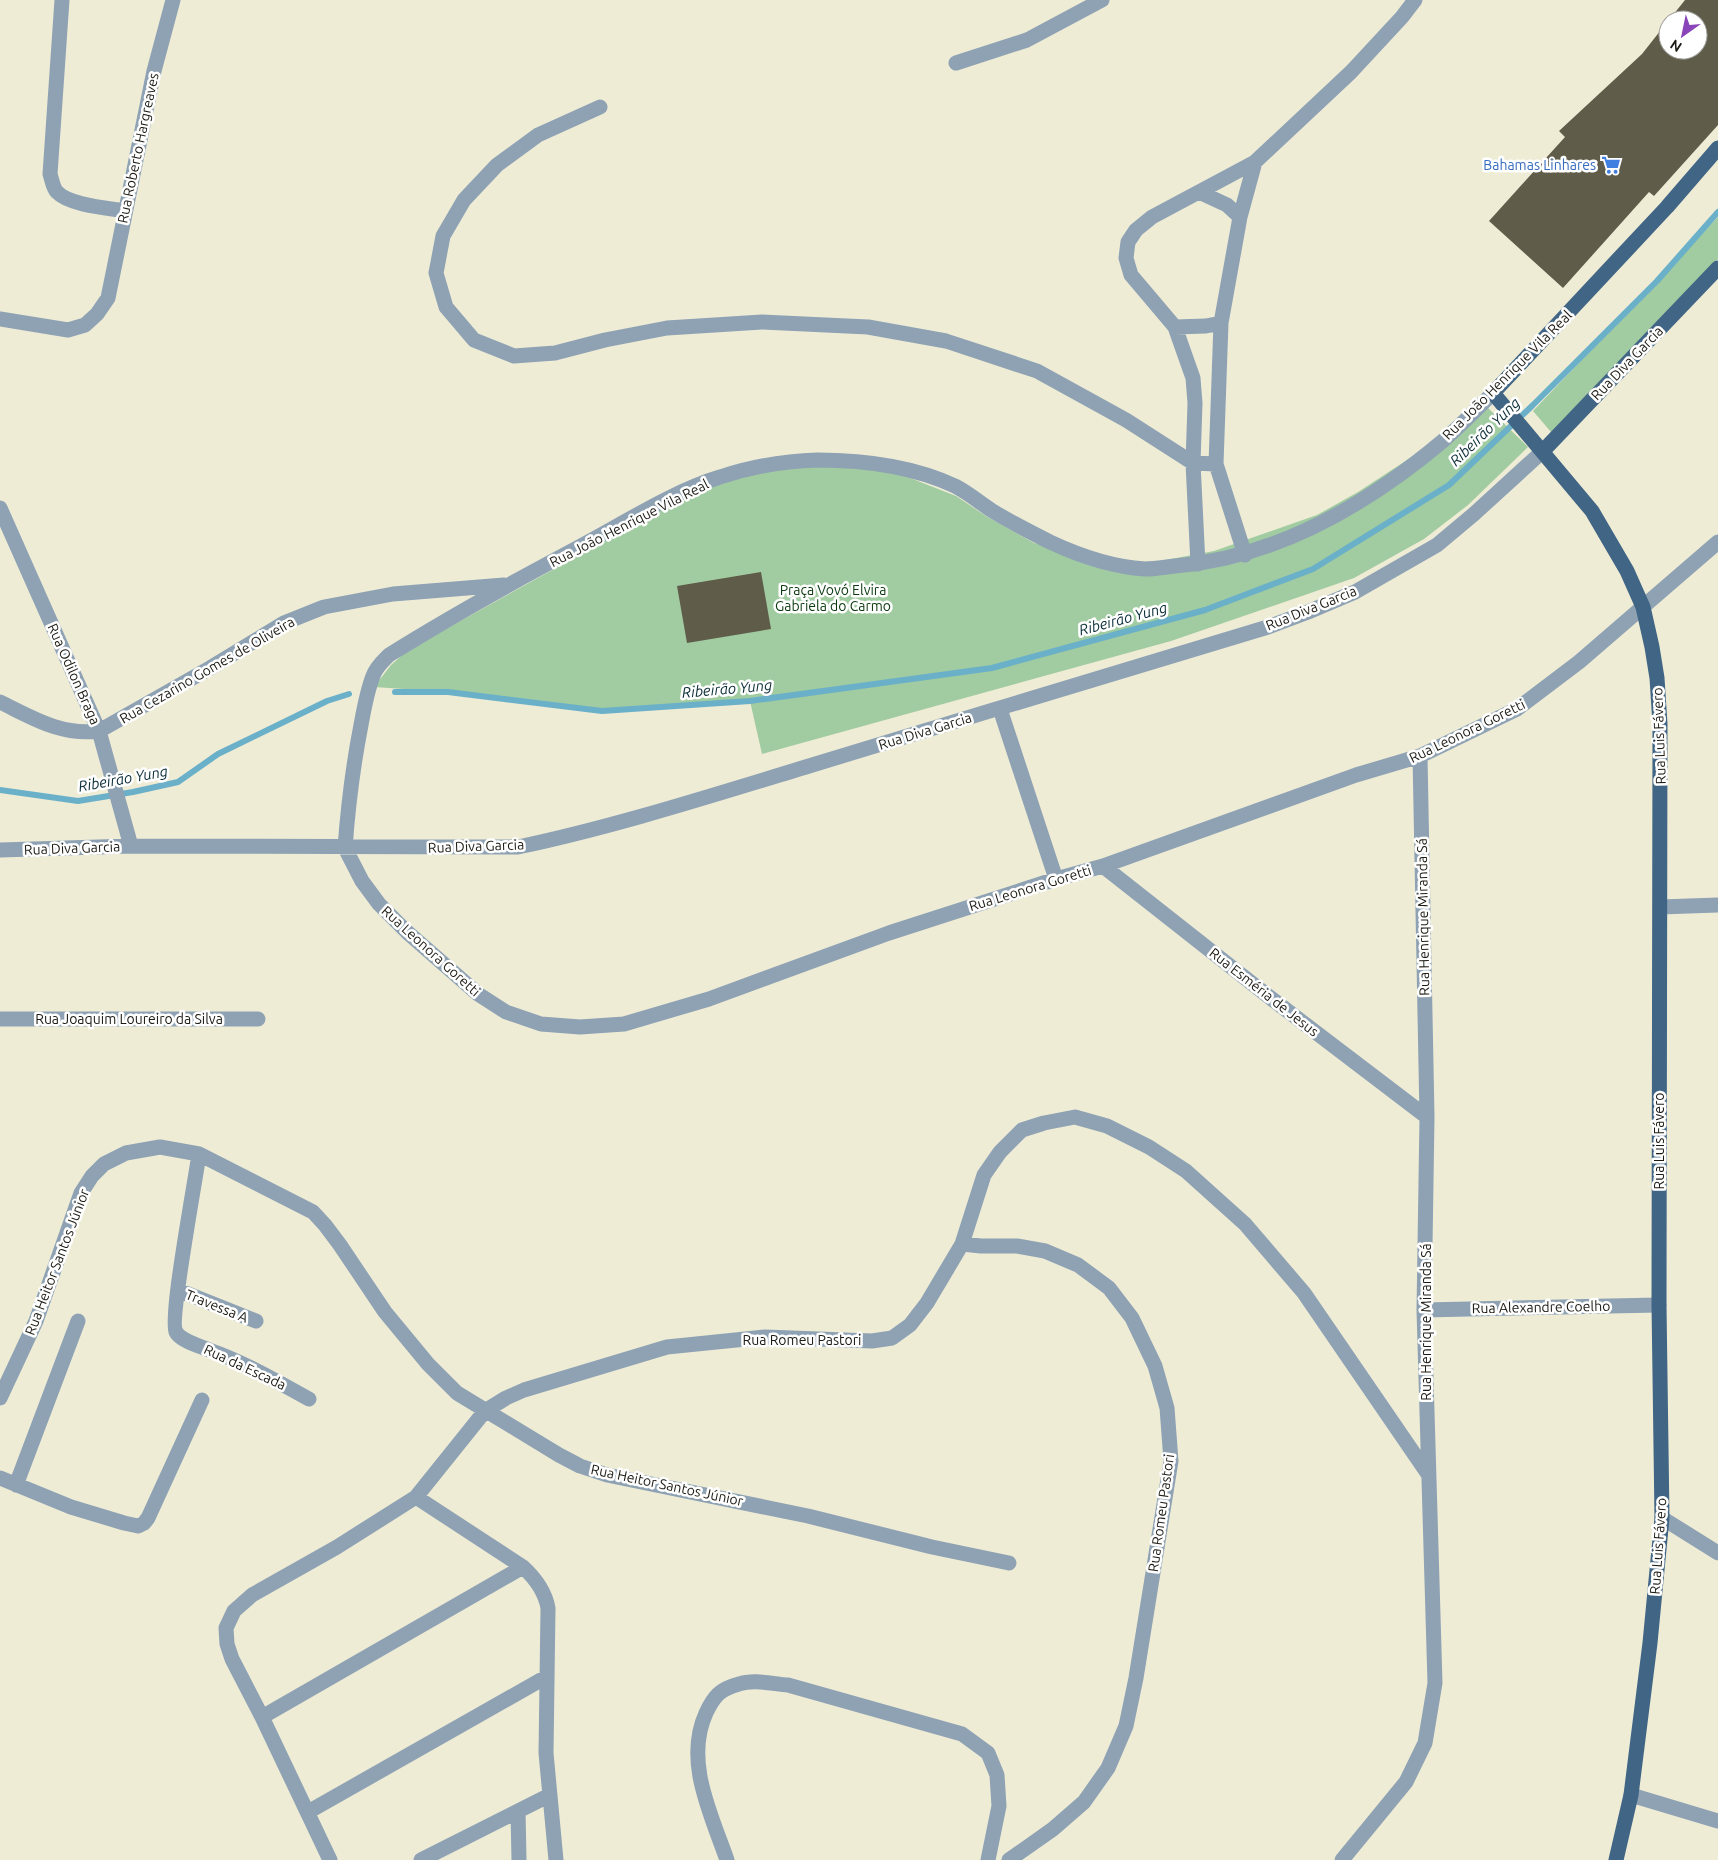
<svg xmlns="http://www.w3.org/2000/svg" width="1718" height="1860" viewBox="0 0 1718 1860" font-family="Ubuntu,sans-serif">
  <rect width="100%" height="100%" fill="#efecd6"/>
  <!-- green -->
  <path fill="#a1cba0" d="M 1718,217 L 1718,259 L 1551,432 L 1533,411 Z
    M 1485,405 L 1528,447 L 1468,505 L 1424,539 L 1354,578 L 1171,641 L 762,754 L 750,701 L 602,711 L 448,692 L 374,687 L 391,665 L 408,650 L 682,498 L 721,481 L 763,471 L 812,466 L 872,467 L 905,476 L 956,496 L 986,516 L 1034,543 L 1091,560 L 1149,563 L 1214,551 L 1317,515 L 1358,492 L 1433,443 Z"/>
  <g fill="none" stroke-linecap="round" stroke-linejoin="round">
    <!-- stream -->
    <path stroke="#6bb0c9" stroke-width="6" d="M 395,692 L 448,692 L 602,711 L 750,701 L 992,668 L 1205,610 L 1313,569 L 1449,485 L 1533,405 L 1657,281 L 1718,212
      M 0,790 L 78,801 L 133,792 L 178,782 L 218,754 L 327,701 L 349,694"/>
  </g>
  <!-- building -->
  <path fill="#5f5c4a" d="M 1685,0 L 1718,0 L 1718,125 L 1654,196 L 1649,192 L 1563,288 L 1489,221 L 1565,137 L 1559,131 L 1642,54 L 1668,21 L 1668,50 L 1698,50 L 1698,20 L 1669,20 Z
    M 761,572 L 771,629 L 687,643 L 677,586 Z"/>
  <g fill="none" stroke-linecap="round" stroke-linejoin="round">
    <!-- minor -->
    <path stroke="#8ea2b4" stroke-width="15" d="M 62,0 L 50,174 C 52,180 53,188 57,192 C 69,205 107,208 125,211
      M 956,63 L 1027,40 L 1102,0
      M 600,107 L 538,135 L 497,165 L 464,200 L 443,236 L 436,273 L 446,307 L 474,340 L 514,356 L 555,353 L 605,340 L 667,328 L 762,322 L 868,327 L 946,341 L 1037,371 L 1126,420 L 1193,463 L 1216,464
      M 1199,192 L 1227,205 L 1240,217
      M 0,319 L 68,330 L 85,325 L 97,314 L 108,298 L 154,71 L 173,0
      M 1175,327 L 1206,326 L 1221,323
      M 0,508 L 99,731 L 131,846
      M 1245,555 L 1216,464 L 1221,323 L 1240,217 L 1255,162
      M 1198,564 L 1193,463 L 1195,403 L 1193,378 L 1175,327 L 1131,275 L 1126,258 L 1128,242 L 1136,230 L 1152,217 L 1255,162 L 1351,72 L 1402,17 L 1415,0
      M 0,702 C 33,718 61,736 99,731 L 210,668 L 284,623 L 324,607 L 393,594 L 504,585
      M 1000,709 L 1056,879
      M 345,848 L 362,881 L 379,904 L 407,932 L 478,994 L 506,1012 L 541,1024 L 580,1027 L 624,1024 L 709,999 L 889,933 L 1056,879 L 1103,866 L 1356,775 L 1420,756 L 1517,709 L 1579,662 L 1718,542
      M 345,848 C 348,806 353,766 361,725 C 364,709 367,691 373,676 C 376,667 383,661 389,655 C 450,617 513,582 577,548 C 621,525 673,491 720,477 C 750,467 785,461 817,460 C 864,460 912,466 955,486 C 967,492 979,502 991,510 C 1010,522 1030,532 1050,542 C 1080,556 1112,567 1145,569 C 1155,569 1165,567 1175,566 C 1276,558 1368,504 1444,440 C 1461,425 1477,409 1493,393
      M 0,850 L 131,846 L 518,847 C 617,826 713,795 809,766 C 962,720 1115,672 1268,627 L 1308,612 L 1355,592 L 1437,545 L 1474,514 L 1543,451
      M 1103,866 L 1272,999 L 1427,1117
      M 1660,907 L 1718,905
      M 0,1019 L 258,1019
      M 199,1154 C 196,1177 169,1321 176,1332 C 181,1341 200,1346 209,1350 C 244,1362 276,1381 309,1399
      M 962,1244 L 981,1246 L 1017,1246 L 1045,1251 L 1078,1265 L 1109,1288 L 1132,1318 L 1155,1366 L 1167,1408 L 1171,1461 L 1136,1678 L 1126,1726 L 1108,1768 L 1084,1802 L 1053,1829 L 1009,1860
      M 178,1290 L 256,1321
      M 1424,1310 L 1659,1305
      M 0,1398 L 36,1321 L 81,1193 L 92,1176 L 104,1164 L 126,1153 L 160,1147 L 199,1154 L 313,1212 L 325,1225 L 340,1245 L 385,1312 L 428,1364 L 457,1393 L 559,1455 L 580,1466 L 607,1475 L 808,1516 L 932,1547 L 1009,1563
      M 0,1478 L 71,1507 L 124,1523 L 138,1526 L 144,1523 L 148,1518 L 202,1400
      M 16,1485 L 78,1321
      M 416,1497 L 523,1567 C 536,1579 545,1591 548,1608 L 546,1753 L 556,1860
      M 1662,1518 L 1718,1553
      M 262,1717 L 523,1567
      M 1631,1795 L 1718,1821
      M 518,1811 L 519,1860
      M 308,1812 L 546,1677
      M 330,1860 L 262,1717 L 232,1659 L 227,1644 L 226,1628 L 234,1611 L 252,1595 L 337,1547 L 416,1497 L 485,1411 L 506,1398 L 524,1390 L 667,1347 L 765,1337 L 872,1341 L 892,1338 L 910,1325 L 927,1303 L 962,1244 L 984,1175 L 1000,1152 L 1022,1130 L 1044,1123 L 1075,1117 L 1107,1126 L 1149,1147 L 1186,1171 L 1245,1224 L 1304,1293 L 1428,1474
      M 421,1860 L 550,1795
      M 727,1860 C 711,1814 684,1761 706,1713 C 714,1696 720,1689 739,1684 C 754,1679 773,1684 788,1685 L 962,1734 L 988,1753 L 997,1775 L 999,1806 L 988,1860
      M 1342,1860 L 1406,1782 L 1425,1743 L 1435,1683 L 1424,1310 L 1427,1117 L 1420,756"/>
    <!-- major -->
    <path stroke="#416585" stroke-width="15" d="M 1543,451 L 1718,268
      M 1616,1860 L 1631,1795 L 1650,1643 L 1662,1518 L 1659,1305 L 1660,724 L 1657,678 L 1652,647 L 1643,607 L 1627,571 L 1592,511 L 1493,393 L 1667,207 L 1718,148"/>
  </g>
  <!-- icons -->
  <defs>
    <g id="supermarket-bare" transform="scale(1.5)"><path d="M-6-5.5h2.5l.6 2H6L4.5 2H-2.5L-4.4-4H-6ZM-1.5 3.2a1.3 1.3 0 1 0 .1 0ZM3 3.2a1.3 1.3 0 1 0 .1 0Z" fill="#3f7fe0" stroke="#fff" stroke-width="2.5" paint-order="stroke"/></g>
  </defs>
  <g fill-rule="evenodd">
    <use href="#supermarket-bare" x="1611" y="165"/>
  </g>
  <g text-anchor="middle" stroke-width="5" stroke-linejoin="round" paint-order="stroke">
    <!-- street labels -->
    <g font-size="14" fill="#1b1a13" stroke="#fff">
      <text transform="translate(138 148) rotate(-78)" y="5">Rua Roberto Hargreaves</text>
      <text transform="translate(1627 363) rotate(-46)" y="5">Rua Diva Garcia</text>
      <text transform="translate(1507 375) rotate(-45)" y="5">Rua João Henrique Vila Real</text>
      <text transform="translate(629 523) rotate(-27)" y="5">Rua João Henrique Vila Real</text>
      <text transform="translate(1311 608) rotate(-22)" y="5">Rua Diva Garcia</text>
      <text transform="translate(207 670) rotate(-30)" y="5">Rua Cezarino Gomes de Oliveira</text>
      <text transform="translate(74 674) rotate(66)" y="5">Rua Odilon Braga</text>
      <text transform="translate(925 731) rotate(-17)" y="5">Rua Diva Garcia</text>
      <text transform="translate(1467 731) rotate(-26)" y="5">Rua Leonora Goretti</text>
      <text transform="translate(1659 736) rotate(-92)" y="5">Rua Luis Fávero</text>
      <text transform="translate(476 846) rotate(-2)" y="5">Rua Diva Garcia</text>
      <text transform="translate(72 848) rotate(-2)" y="5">Rua Diva Garcia</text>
      <text transform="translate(1030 888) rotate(-17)" y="5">Rua Leonora Goretti</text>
      <text transform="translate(1423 917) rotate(-91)" y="5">Rua Henrique Miranda Sá</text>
      <text transform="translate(431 951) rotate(42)" y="5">Rua Leonora Goretti</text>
      <text transform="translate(1264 992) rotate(38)" y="5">Rua Esméria de Jesus</text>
      <text x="129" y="1024">Rua Joaquim Loureiro da Silva</text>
      <text transform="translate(1659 1141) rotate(-90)" y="5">Rua Luis Fávero</text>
      <text transform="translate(57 1262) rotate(-69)" y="5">Rua Heitor Santos Júnior</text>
      <text transform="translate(217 1306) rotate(22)" y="5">Travessa A</text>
      <text transform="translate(1541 1307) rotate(-1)" y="5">Rua Alexandre Coelho</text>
      <text transform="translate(1426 1322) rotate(-90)" y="5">Rua Henrique Miranda Sá</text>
      <text x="802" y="1345">Rua Romeu Pastori</text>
      <text transform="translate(245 1367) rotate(25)" y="5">Rua da Escada</text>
      <text transform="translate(667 1485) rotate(12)" y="5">Rua Heitor Santos Júnior</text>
      <text transform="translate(1161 1513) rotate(-82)" y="5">Rua Romeu Pastori</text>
      <text transform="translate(1658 1546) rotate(-86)" y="5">Rua Luis Fávero</text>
    </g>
    <!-- shop labels -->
    <g font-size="14" fill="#366cbe" stroke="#fff" text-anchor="end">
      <text x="1596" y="170">Bahamas Linhares</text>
    </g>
    <!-- park labels -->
    <g font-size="14" fill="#0b3a0f" stroke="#fff">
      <text x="833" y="595">Praça Vovó Elvira<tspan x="833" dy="16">Gabriela do Carmo</tspan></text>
    </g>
    <!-- water labels -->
    <g font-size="15" font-style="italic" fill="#0c2e39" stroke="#fff">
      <text transform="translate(1485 432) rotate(-44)" y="5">Ribeirão Yung</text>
      <text transform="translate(1123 619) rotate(-15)" y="5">Ribeirão Yung</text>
      <text transform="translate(727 689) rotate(-5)" y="5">Ribeirão Yung</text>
      <text transform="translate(123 779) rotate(-10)" y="5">Ribeirão Yung</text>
    </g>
  </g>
  <!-- north arrow -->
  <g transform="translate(1683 35) rotate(213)"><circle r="24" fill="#ffffff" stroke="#a4a3a1"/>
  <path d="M0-4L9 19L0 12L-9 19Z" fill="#8a45b8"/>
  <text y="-8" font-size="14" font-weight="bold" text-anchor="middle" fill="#1b1a13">N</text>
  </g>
</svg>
